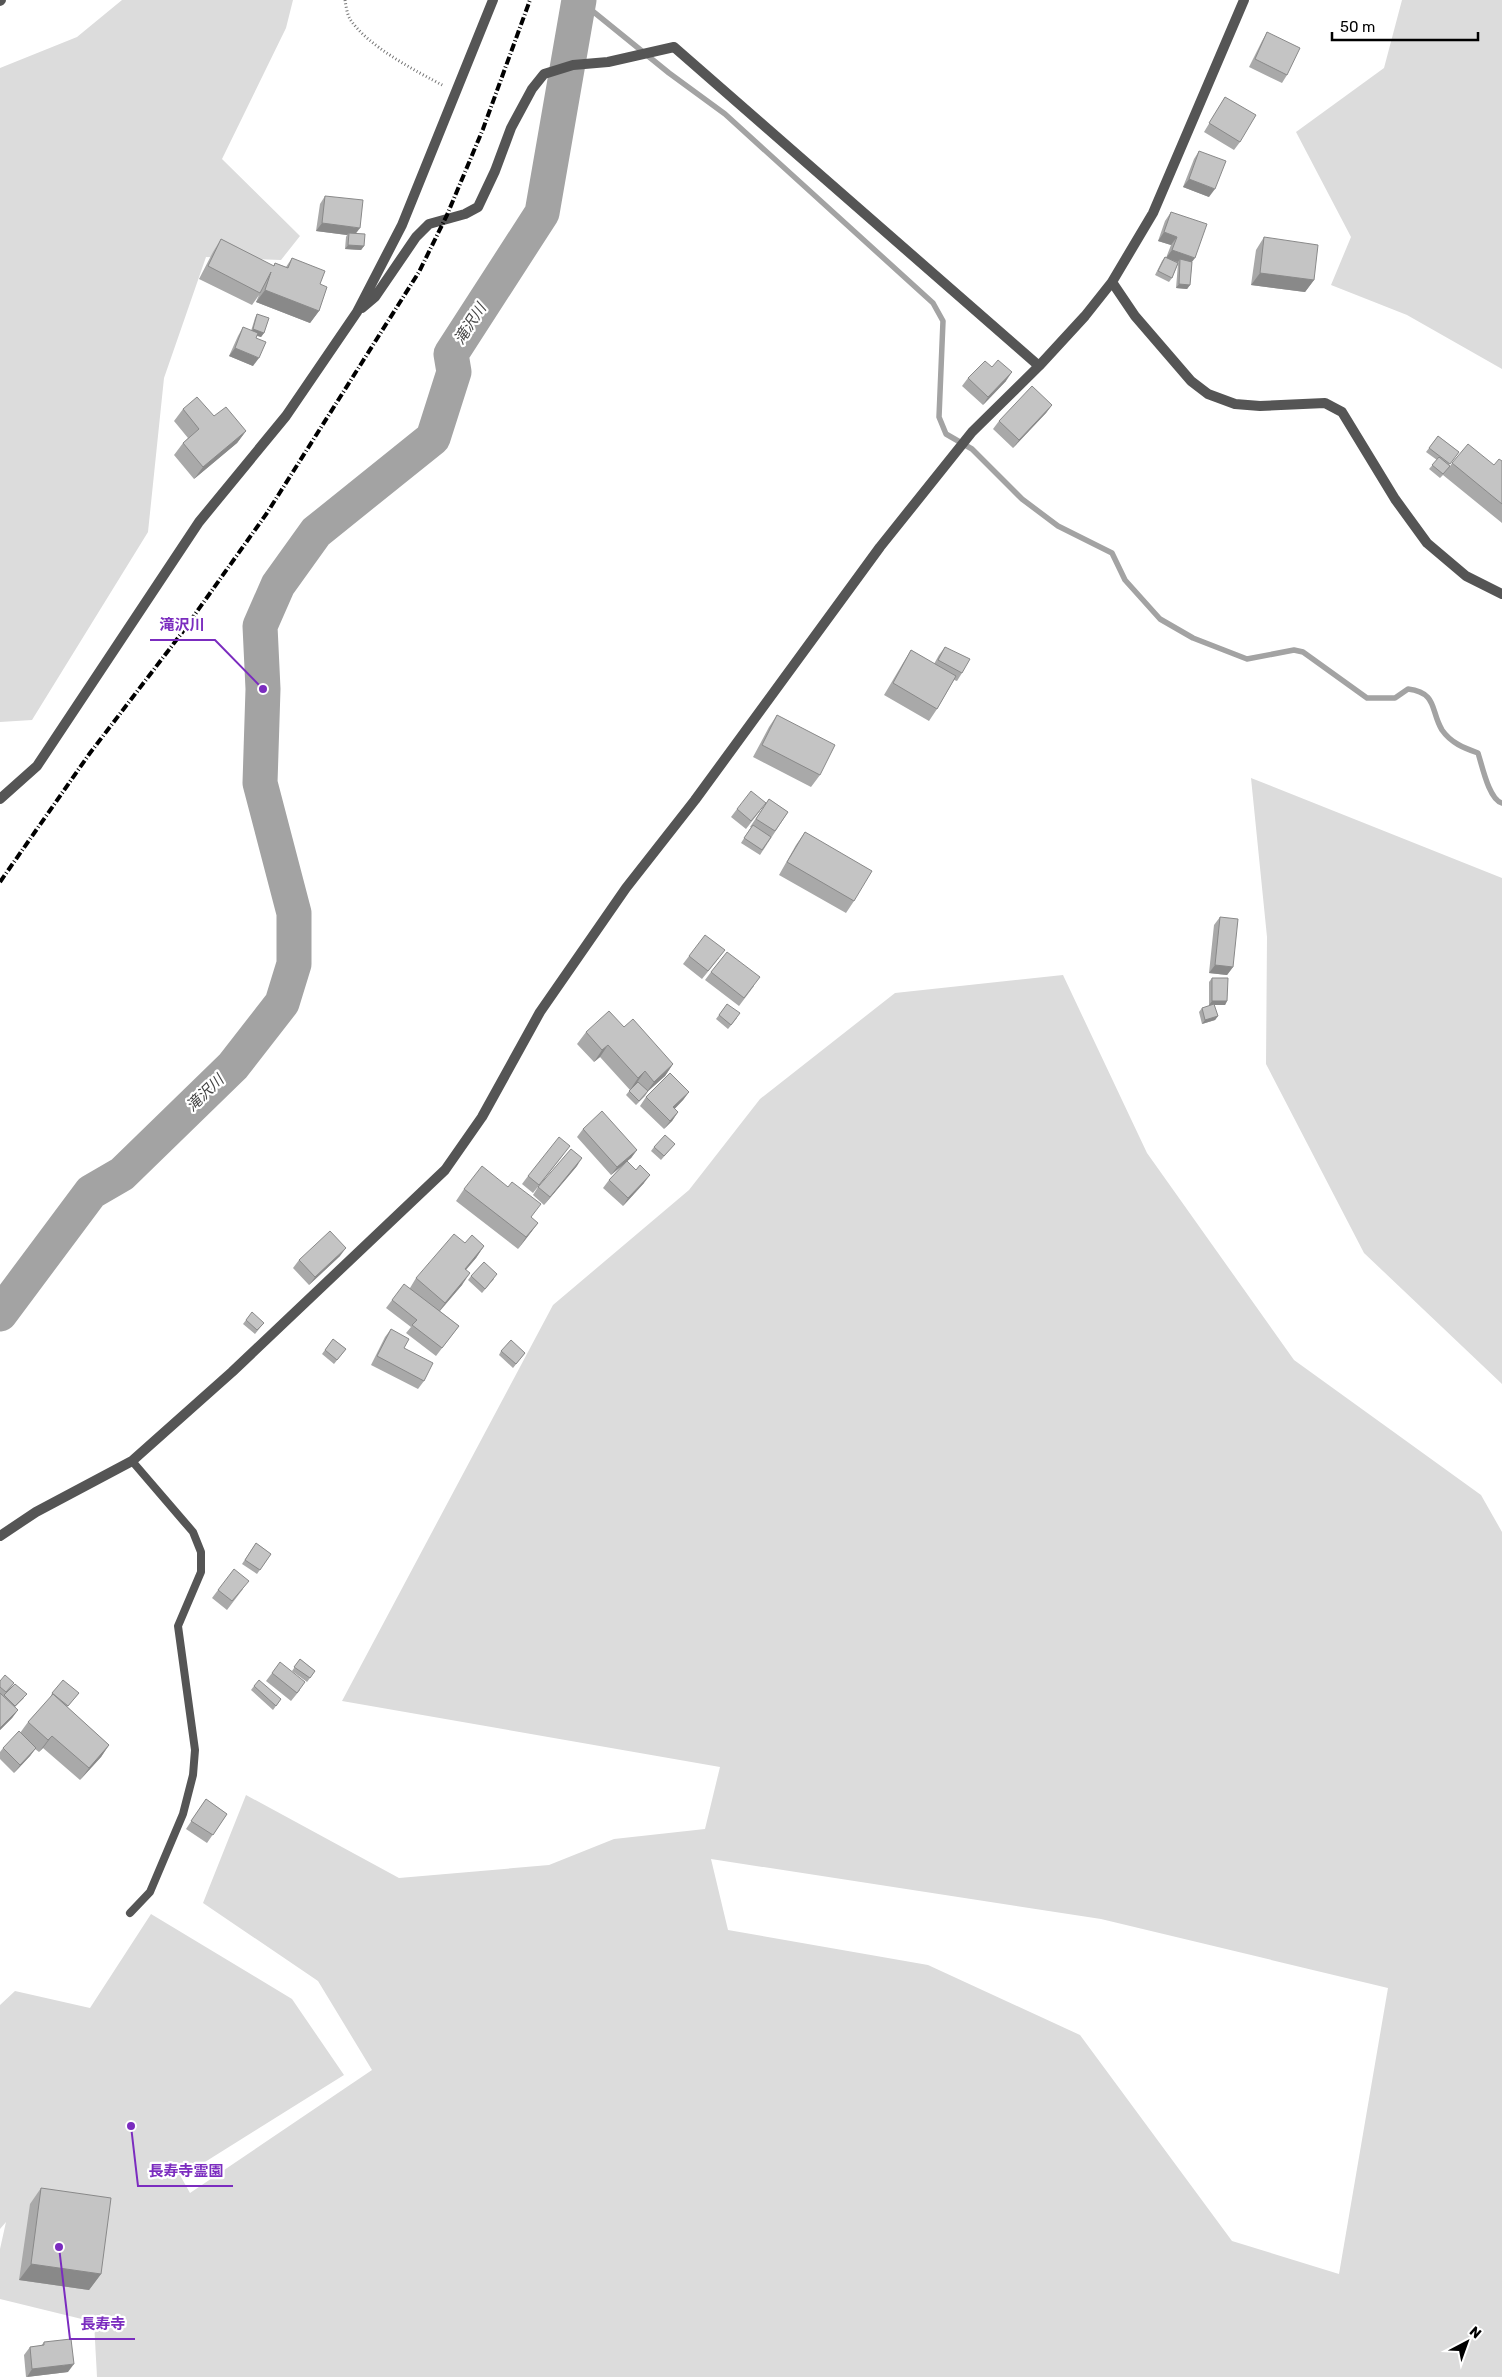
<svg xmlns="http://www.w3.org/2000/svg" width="1502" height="2377" viewBox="0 0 1502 2377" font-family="Rubik,'Noto Sans JP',sans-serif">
  <rect width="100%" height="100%" fill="#fff"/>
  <!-- green -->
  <path fill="#dcdcdc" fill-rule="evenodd" d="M 122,0 L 293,0 L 286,28 L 222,159 L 300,236 L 281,260 L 206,257 L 164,378 L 148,532 L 32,720 L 0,722 L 0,68 L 77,37 Z
    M 1402,0 L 1502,0 L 1502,369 L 1407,315 L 1331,285 L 1351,237 L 1296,132 L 1384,68 Z
    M 1251,778 L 1502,878 L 1502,1384 L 1364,1253 L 1266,1064 L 1267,937 Z
    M 1063,975 L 1147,1153 L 1294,1360 L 1481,1495 L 1502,1532 L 1502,2377 L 97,2377 L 94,2322 L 0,2299 L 0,2249 L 6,2222 L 0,2229 L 0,2005 L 15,1991 L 90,2008 L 151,1914 L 292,1999 L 344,2075 L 181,2177 L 190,2193 L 372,2070 L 318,1981 L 203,1903 L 246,1795 L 399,1878 L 549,1865 L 614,1839 L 705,1829 L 720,1767 L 342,1701 L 553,1305 L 689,1190 L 760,1099 L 895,993 ZM 711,1859 L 1101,1919 L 1388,1988 L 1339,2274 L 1232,2241 L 1080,2035 L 928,1965 L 728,1930 Z"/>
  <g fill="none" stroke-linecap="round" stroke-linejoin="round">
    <!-- stream -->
    <path stroke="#a3a3a3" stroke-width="5.5" d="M 579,0 L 669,73 L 725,114 L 933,303 L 943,321 L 939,417 L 946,434 L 972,449 L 1022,499 L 1058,526 L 1112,553 L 1125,580 L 1160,619 L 1193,638 L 1247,659 L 1294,650 L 1303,652 L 1367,698 L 1395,698 L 1408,689 C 1438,693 1430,710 1442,730 C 1451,743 1464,748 1478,753 C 1482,765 1489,800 1502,803"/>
    <!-- river -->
    <path stroke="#a3a3a3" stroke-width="35" d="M 0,1314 L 91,1192 L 122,1174 L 233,1066 L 282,1003 L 294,964 L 294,913 L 260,783 L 263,689 L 260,626 L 278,585 L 316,532 L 433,438 L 454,372 L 451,354 L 542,213 L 579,0"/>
    <!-- path -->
    <path stroke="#777" stroke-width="3" stroke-dasharray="1 2.5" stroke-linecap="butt" d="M 345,0 C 346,6 347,14 350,19 C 367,46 416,71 444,86"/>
    <!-- service -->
    <path stroke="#555" stroke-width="8" d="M 130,1913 L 150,1892 L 183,1814 L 193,1775 L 195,1750 L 178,1626 L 201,1572 L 201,1552 L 193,1532 L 132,1461"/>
    <!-- minor -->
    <path stroke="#555" stroke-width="10" d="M 1112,282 L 1135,316 L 1191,381 L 1208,394 L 1235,404 L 1260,406 L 1325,403 L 1342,412 L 1395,499 L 1427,543 L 1466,576 L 1502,594
      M 362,308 L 375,297 L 416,237 L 429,224 L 465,214 L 478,207 L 495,171 L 511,128 L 532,89 L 544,74 L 573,65 L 608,62 L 674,47 L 1039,366
      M 0,799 L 37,766 L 199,522 L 286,416 L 357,312 L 402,225 L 493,0
      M 0,1536 L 36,1512 L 132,1461 L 232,1372 L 445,1170 L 482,1117 L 540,1012 L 626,888 L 695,800 L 880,547 L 972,432 L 1039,366 L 1085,316 L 1112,282 L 1153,213 L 1244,0"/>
    <!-- tertiary -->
    <path stroke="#555" stroke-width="10" d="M 0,1 L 1,0"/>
    <!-- rail -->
    <path stroke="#000" stroke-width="4" stroke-dasharray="8 2.5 1 2.5" stroke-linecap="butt" d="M 0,882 L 90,753 L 181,634 L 267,513 L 419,272 L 447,215 L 483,129 L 530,0"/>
  </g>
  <!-- wall -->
  <path fill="#a9a9a9" d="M 1267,32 L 1287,75 L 1282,83 L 1249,67 L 1262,41 Z
    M 1225,97 L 1240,142 L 1234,150 L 1204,132 Z
    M 1199,151 L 1209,197 L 1183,187 L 1194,159 Z
    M 325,196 L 356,233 L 364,246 L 361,250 L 345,249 L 346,237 L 347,235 L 316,231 L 320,204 Z
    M 1171,212 L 1192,263 L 1190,285 L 1187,289 L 1176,288 L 1178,264 L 1172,278 L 1169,282 L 1155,275 L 1162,261 L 1165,257 L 1166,258 L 1171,245 L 1158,241 L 1165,221 Z
    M 1264,237 L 1314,280 L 1305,292 L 1251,285 L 1256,250 Z
    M 221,239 L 273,266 L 275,263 L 286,267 L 292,258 L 320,284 L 319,311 L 310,323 L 256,302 L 259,295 L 252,305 L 199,279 L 213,252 Z
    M 257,314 L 264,333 L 261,337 L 257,336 L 256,338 L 253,366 L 229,356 L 238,336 L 243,327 L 251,331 L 255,318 Z
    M 968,378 L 1006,381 L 983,405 L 962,386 Z
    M 1052,405 L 1046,413 L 1013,448 L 993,429 L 999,421 Z
    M 183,409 L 214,416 L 246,431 L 237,443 L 194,479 L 174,455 L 183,443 L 188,438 L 174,421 Z
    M 1438,436 L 1459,452 L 1449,465 L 1450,466 L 1452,463 L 1494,465 L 1502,461 L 1502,523 L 1443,475 L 1444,474 L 1440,478 L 1429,469 L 1437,460 L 1426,452 Z
    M 945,647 L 962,673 L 957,681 L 954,680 L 937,709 L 929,721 L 884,695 L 903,663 L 911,650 L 934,664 L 939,655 Z
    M 777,715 L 820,775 L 811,787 L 753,757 L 769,727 Z
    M 769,799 L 788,812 L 760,855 L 741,843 L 751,827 L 750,827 Z
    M 737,809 L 760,811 L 746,829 L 731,817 Z
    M 805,832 L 854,901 L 846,913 L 779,875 L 796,845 Z
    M 1220,917 L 1233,967 L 1227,975 L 1209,973 L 1214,925 Z
    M 689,956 L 719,958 L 702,979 L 683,964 Z
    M 711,972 L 754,986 L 739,1006 L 705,980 Z
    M 1212,978 L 1227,1001 L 1225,1005 L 1214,1005 L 1218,1016 L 1215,1020 L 1202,1024 L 1199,1012 L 1202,1008 L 1212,1005 L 1209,1005 L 1209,982 Z
    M 727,1004 L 737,1018 L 728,1029 L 716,1019 Z
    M 586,1032 L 673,1064 L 665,1076 L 648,1091 L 645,1096 L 636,1105 L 626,1095 L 630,1090 L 600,1057 L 594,1062 L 577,1044 Z
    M 689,1092 L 683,1100 L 674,1109 L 678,1112 L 672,1121 L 664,1129 L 640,1106 L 646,1097 Z
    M 583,1129 L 637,1150 L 631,1158 L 627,1161 L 636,1170 L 644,1183 L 623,1206 L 603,1188 L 609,1180 L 624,1164 L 611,1175 L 577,1137 Z
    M 675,1144 L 661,1160 L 651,1151 L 654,1147 Z
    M 564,1154 L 533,1193 L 522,1184 L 528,1176 Z
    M 577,1166 L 544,1205 L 533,1195 L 538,1187 Z
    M 464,1189 L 531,1218 L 538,1223 L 518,1249 L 456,1201 Z
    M 465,1243 L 484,1246 L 476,1258 L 466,1270 L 462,1285 L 440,1311 L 459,1326 L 436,1356 L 406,1333 L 411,1327 L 386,1308 L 392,1300 L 410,1288 L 416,1278 Z
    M 340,1256 L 309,1285 L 293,1268 L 299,1260 Z
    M 471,1276 L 494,1279 L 482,1293 L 468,1280 Z
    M 246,1320 L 264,1323 L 255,1334 L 243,1324 Z
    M 391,1329 L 404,1348 L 424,1381 L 418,1389 L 371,1365 L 385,1337 Z
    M 333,1339 L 346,1349 L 334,1364 L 322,1354 Z
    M 501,1351 L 525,1353 L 513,1368 L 499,1355 Z
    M 256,1543 L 271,1554 L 257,1574 L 242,1564 Z
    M 243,1589 L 227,1610 L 212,1598 L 218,1590 Z
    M 300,1659 L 315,1671 L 307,1682 L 292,1671 Z
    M 272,1673 L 300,1690 L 291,1701 L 266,1681 Z
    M 0,1681 L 14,1683 L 4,1696 L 15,1684 L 24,1698 L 15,1707 L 18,1710 L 12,1718 L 0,1730 Z
    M 254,1686 L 281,1699 L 273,1710 L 251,1690 Z
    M 52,1693 L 79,1693 L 67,1707 L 109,1745 L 101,1757 L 80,1780 L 43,1748 L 39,1752 L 35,1749 L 30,1756 L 14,1773 L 0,1759 L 0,1752 L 3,1748 L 20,1733 L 28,1722 L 50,1698 Z
    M 206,1799 L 227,1814 L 207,1843 L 186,1829 Z
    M 41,2188 L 101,2274 L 89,2290 L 19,2280 L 30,2204 Z
    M 44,2342 L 68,2372 L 26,2377 L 24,2355 L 30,2347 L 41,2346 Z"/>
  <!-- shaded-wall -->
  <path fill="#898989" d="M 1189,179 L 1215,189 L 1209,197 L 1183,187 Z
    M 322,223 L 360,228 L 354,236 L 349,233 L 347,235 L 316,231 Z
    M 1164,232 L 1177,237 L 1171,245 L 1158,241 Z
    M 348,245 L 364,246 L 361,250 L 345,249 Z
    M 1172,250 L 1195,258 L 1189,266 L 1180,259 L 1178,262 L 1166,258 Z
    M 1260,273 L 1314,280 L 1305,292 L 1251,285 Z
    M 1179,284 L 1190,285 L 1187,289 L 1176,288 Z
    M 265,290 L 319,311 L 310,323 L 256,302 Z
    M 253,329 L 264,333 L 261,337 L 250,333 Z
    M 235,348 L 259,358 L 253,366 L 229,356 Z
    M 1012,372 L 1006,381 L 983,405 L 988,397 Z
    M 1052,405 L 1046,413 L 1013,448 L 1019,440 Z
    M 246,431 L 237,443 L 194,479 L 203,467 Z
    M 1215,965 L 1233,967 L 1227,975 L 1209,973 Z
    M 1212,1001 L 1227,1001 L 1225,1005 L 1209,1005 Z
    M 1218,1016 L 1215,1020 L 1202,1024 L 1205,1020 Z
    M 608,1045 L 600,1057 L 594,1062 L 602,1050 Z
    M 673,1064 L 665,1076 L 645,1094 L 654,1082 Z
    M 645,1071 L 636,1084 L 630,1090 L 638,1078 Z
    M 689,1092 L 683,1100 L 668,1116 L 673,1107 Z
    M 678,1112 L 672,1121 L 664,1129 L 670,1121 Z
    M 637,1150 L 631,1158 L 611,1175 L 617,1167 Z
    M 582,1158 L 577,1166 L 544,1205 L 550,1197 Z
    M 650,1175 L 644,1183 L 623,1206 L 628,1198 Z
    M 538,1223 L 529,1235 L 518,1249 L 526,1237 Z
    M 484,1246 L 476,1258 L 456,1281 L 465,1269 Z
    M 346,1248 L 340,1256 L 309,1285 L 315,1277 Z
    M 470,1273 L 462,1285 L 436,1315 L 445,1303 Z
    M 18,1710 L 12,1718 L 0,1730 L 0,1728 Z
    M 52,1736 L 43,1748 L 39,1752 L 48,1740 Z
    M 109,1745 L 101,1757 L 80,1780 L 89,1768 Z
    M 36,1748 L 30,1756 L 14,1773 L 20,1765 Z
    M 31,2264 L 101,2274 L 89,2290 L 19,2280 Z
    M 74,2364 L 68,2372 L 27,2377 L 32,2369 Z"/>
  <!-- building -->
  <path fill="#c4c4c4" stroke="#898989" d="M 1267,32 L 1300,48 L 1287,75 L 1255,59 Z
    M 1225,97 L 1256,115 L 1240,142 L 1209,123 Z
    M 1199,151 L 1226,161 L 1215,189 L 1189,179 Z
    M 325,196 L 363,200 L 360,228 L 322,223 Z
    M 1171,212 L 1207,224 L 1195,258 L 1172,250 L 1177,237 L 1164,232 Z
    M 349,233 L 365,234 L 364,246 L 348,245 Z
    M 1264,237 L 1318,245 L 1314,280 L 1260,273 Z
    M 221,239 L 274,266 L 275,263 L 288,268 L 292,258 L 325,271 L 320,284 L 327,287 L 319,311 L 265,290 L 271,272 L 260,293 L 208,266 Z
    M 1165,257 L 1178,263 L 1172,278 L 1158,271 Z
    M 1180,259 L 1192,262 L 1190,285 L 1179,284 Z
    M 257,314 L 269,318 L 264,333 L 253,329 Z
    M 243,327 L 258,333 L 256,338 L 266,342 L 259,358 L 235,348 Z
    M 998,360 L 1012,372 L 988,397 L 968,378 L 985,361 L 992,367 Z
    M 1032,386 L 1052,405 L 1019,440 L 999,421 Z
    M 197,397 L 214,416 L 226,407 L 246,431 L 203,467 L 183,443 L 199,429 L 183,409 Z
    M 1438,436 L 1459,452 L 1450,464 L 1429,448 Z
    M 1468,444 L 1494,465 L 1499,459 L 1502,461 L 1502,504 L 1452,463 Z
    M 1439,457 L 1450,466 L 1443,474 L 1432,465 Z
    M 945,647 L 970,659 L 962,673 L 938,660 Z
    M 911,650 L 956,676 L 937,709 L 893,683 Z
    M 777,715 L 835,745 L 820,775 L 762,745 Z
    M 751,791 L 766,803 L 751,821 L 737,809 Z
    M 769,799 L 788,812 L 775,831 L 756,819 Z
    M 753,825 L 771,837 L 762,850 L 744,838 Z
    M 805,832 L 872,871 L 854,901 L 787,862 Z
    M 1220,917 L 1238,919 L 1233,967 L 1215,965 Z
    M 705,935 L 725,950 L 708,971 L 689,956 Z
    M 727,952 L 760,977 L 744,998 L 711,972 Z
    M 1212,978 L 1228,978 L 1227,1001 L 1212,1001 Z
    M 727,1004 L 740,1013 L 731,1025 L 719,1015 Z
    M 1214,1004 L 1218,1016 L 1205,1020 L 1202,1008 Z
    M 609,1011 L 624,1027 L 633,1019 L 673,1064 L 654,1082 L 645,1071 L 638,1078 L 608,1045 L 602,1050 L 586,1032 Z
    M 670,1073 L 689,1092 L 673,1107 L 678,1112 L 670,1121 L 646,1097 Z
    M 638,1082 L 648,1091 L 639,1101 L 629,1091 Z
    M 602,1111 L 637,1150 L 617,1167 L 583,1129 Z
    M 665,1135 L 675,1144 L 664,1156 L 654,1147 Z
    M 559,1137 L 570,1146 L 539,1185 L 528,1176 Z
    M 571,1149 L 582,1158 L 550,1197 L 538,1187 Z
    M 627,1161 L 636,1170 L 640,1165 L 650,1175 L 628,1198 L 609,1180 Z
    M 482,1166 L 508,1187 L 512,1182 L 541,1204 L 531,1217 L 538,1223 L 526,1237 L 464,1189 Z
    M 330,1231 L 346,1248 L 315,1277 L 299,1260 Z
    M 454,1234 L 465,1243 L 472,1235 L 484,1246 L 465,1269 L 470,1273 L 445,1303 L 416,1278 Z
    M 484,1262 L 497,1274 L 485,1289 L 471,1276 Z
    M 404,1284 L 459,1326 L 442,1348 L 412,1325 L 417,1320 L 392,1300 Z
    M 252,1312 L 264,1323 L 257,1330 L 246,1320 Z
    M 391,1329 L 409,1339 L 404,1348 L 433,1363 L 424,1381 L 377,1356 Z
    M 333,1339 L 346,1349 L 337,1360 L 325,1350 Z
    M 511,1340 L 525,1353 L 516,1364 L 501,1351 Z
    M 256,1543 L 271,1554 L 260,1570 L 245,1560 Z
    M 234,1569 L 249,1581 L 232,1601 L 218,1590 Z
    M 300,1659 L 315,1671 L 310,1678 L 294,1667 Z
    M 280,1662 L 305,1682 L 297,1693 L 272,1673 Z
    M 5,1675 L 14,1683 L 6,1692 L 0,1687 L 0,1681 Z
    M 63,1680 L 79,1693 L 68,1706 L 52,1693 Z
    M 259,1680 L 281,1699 L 276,1706 L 254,1686 Z
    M 15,1684 L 27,1694 L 15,1706 L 4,1695 Z
    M 0,1693 L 18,1710 L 0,1728 Z
    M 53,1694 L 109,1745 L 89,1768 L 52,1736 L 48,1740 L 28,1722 Z
    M 19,1731 L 36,1748 L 20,1765 L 3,1748 Z
    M 206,1799 L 227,1814 L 213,1835 L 191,1821 Z
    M 41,2188 L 111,2198 L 101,2274 L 31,2264 Z
    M 71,2339 L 74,2364 L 32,2369 L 30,2347 L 44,2345 L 44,2342 Z"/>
  <g text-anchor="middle" stroke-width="4.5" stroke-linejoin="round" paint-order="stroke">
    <!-- water labels -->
    <g font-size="15" font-style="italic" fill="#444" stroke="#fff">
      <text transform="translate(470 324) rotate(-57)" y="5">滝沢川</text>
      <text transform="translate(205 1093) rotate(-44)" y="5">滝沢川</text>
    </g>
  </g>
  <!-- callouts -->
  <path fill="none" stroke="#7b2cbf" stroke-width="2" d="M263 689L215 640H150M131 2126L138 2186H233M59 2247L70 2339H135"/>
  <g fill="#7b2cbf" stroke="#fff" stroke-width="2">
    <circle cx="263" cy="689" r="5"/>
    <circle cx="131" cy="2126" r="5"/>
    <circle cx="59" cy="2247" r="5"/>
  </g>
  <g font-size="15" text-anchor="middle" font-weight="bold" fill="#7b2cbf" stroke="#fff" stroke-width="4.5" stroke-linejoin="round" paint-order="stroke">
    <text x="182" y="630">滝沢川</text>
    <text x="186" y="2176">長寿寺霊園</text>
    <text x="103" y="2329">長寿寺</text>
  </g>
  <!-- north arrow -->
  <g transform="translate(1467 2342) rotate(41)" stroke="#ffffff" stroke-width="4" paint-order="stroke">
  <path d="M0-4L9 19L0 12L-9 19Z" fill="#000000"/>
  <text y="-8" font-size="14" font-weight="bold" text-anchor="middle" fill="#000000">N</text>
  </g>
  <!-- scale -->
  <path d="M1332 32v8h146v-8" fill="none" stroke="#000000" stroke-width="2.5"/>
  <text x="1340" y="32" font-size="15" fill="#000000" stroke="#ffffff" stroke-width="4" paint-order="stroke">50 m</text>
</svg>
